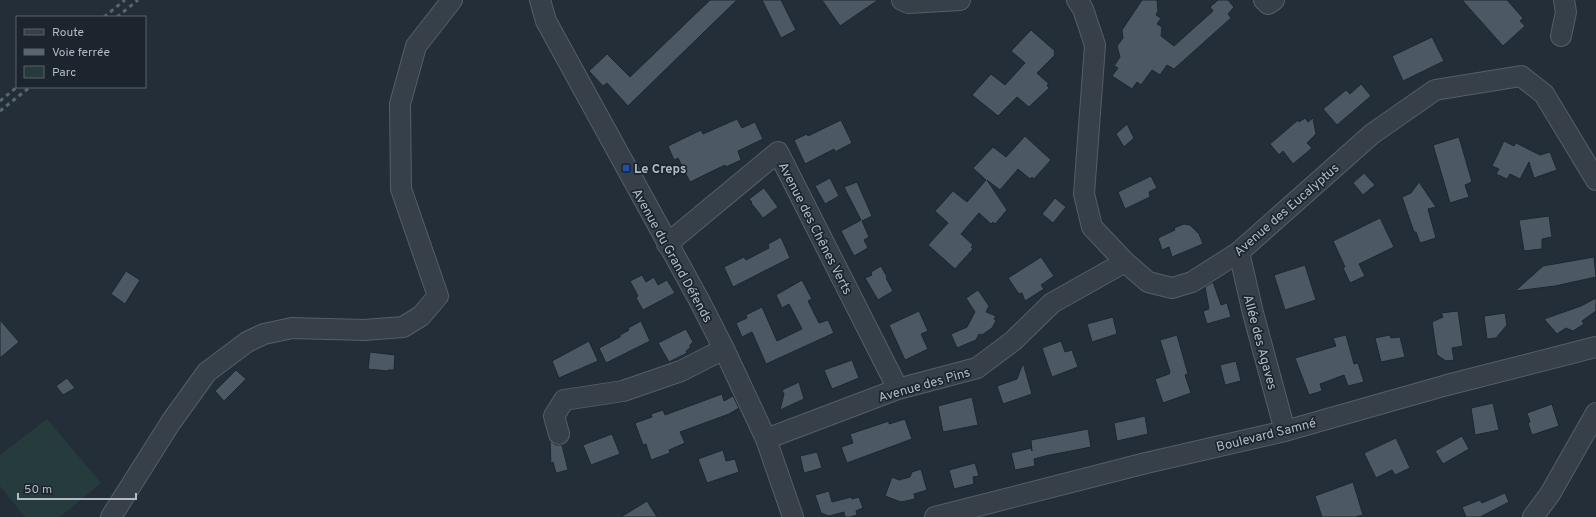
<svg xmlns="http://www.w3.org/2000/svg" width="1596" height="517" viewBox="0 0 1596 517" font-family="Overpass,sans-serif">
  <rect width="100%" height="100%" fill="#232e39"/>
  <!-- green -->
  <path fill="#263b3b" d="M 47,419 L 101,483 L 60,517 L 25,517 L 0,486 L 0,455 Z"/>
  <!-- building -->
  <path fill="#4c5965" stroke="#1e2730" d="M 710,0 L 737,0 L 628,106 L 607,83 L 603,86 L 589,71 L 607,54 L 630,77 Z
    M 762,0 L 781,0 L 796,30 L 781,38 Z
    M 822,0 L 878,0 L 840,26 Z
    M 1142,0 L 1157,0 L 1158,11 L 1156,15 L 1161,18 L 1157,24 L 1162,27 L 1161,36 L 1174,46 L 1213,11 L 1210,7 L 1218,0 L 1228,0 L 1234,7 L 1228,14 L 1231,18 L 1174,69 L 1167,65 L 1160,75 L 1152,70 L 1141,85 L 1137,82 L 1132,89 L 1112,76 L 1118,68 L 1114,66 L 1120,57 L 1117,46 L 1123,38 L 1122,30 Z
    M 1462,0 L 1507,0 L 1523,18 L 1520,21 L 1525,26 L 1503,46 Z
    M 1031,30 L 1055,51 L 1054,53 L 1055,55 L 1037,73 L 1049,84 L 1047,85 L 1049,88 L 1029,107 L 1017,97 L 998,116 L 972,95 L 991,74 L 1005,85 L 1025,63 L 1011,51 Z
    M 1432,37 L 1444,61 L 1403,81 L 1392,56 Z
    M 1361,84 L 1371,96 L 1337,125 L 1323,109 L 1346,90 L 1350,94 Z
    M 1305,118 L 1308,122 L 1313,118 L 1316,134 L 1307,143 L 1312,148 L 1293,164 L 1283,151 L 1279,155 L 1270,144 L 1298,120 L 1299,122 Z
    M 737,119 L 742,128 L 755,122 L 763,139 L 738,151 L 741,160 L 726,167 L 725,165 L 690,182 L 678,158 L 674,160 L 668,146 L 701,130 L 703,134 Z
    M 841,120 L 852,143 L 835,152 L 834,149 L 805,164 L 794,140 L 807,134 L 808,136 Z
    M 1127,124 L 1134,138 L 1124,147 L 1116,134 Z
    M 1025,136 L 1051,160 L 1034,179 L 1032,177 L 1030,179 L 1018,169 L 1000,190 L 987,180 L 1007,210 L 995,224 L 993,222 L 991,224 L 979,213 L 961,234 L 973,245 L 971,247 L 973,249 L 955,269 L 928,245 L 948,223 L 935,211 L 953,191 L 967,202 L 986,180 L 973,168 L 993,147 L 1006,157 Z
    M 1459,137 L 1472,182 L 1465,185 L 1469,197 L 1450,203 L 1433,145 Z
    M 1504,141 L 1514,146 L 1516,143 L 1540,155 L 1550,152 L 1557,170 L 1534,178 L 1529,162 L 1520,179 L 1510,174 L 1507,179 L 1496,174 L 1499,169 L 1492,166 Z
    M 1364,173 L 1375,185 L 1363,195 L 1353,183 Z
    M 1151,176 L 1157,188 L 1149,192 L 1150,197 L 1125,209 L 1118,192 Z
    M 830,178 L 839,196 L 825,204 L 815,186 Z
    M 857,182 L 872,216 L 862,221 L 869,237 L 864,240 L 868,248 L 854,256 L 841,231 L 861,220 L 844,187 Z
    M 1419,182 L 1436,207 L 1428,209 L 1436,238 L 1420,243 L 1416,232 L 1414,232 L 1402,197 L 1411,193 Z
    M 764,188 L 778,207 L 763,218 L 751,203 L 752,202 L 749,199 Z
    M 1055,198 L 1066,207 L 1053,223 L 1042,214 Z
    M 1549,216 L 1552,237 L 1542,239 L 1542,249 L 1524,251 L 1519,220 Z
    M 1380,218 L 1394,247 L 1359,264 L 1365,276 L 1350,283 L 1343,268 L 1345,267 L 1333,241 Z
    M 1184,224 L 1190,225 L 1199,234 L 1203,244 L 1172,257 L 1169,247 L 1162,250 L 1158,238 L 1175,230 L 1174,228 Z
    M 781,237 L 790,258 L 733,287 L 724,267 L 744,257 L 746,260 L 769,248 L 768,244 Z
    M 1041,257 L 1054,276 L 1041,285 L 1044,289 L 1025,301 L 1022,293 L 1019,294 L 1008,278 Z
    M 1594,257 L 1596,277 L 1555,286 L 1515,291 L 1543,266 Z
    M 1305,265 L 1316,300 L 1285,310 L 1274,275 Z
    M 881,266 L 887,277 L 886,278 L 893,291 L 878,300 L 865,278 L 872,275 L 871,272 Z
    M 126,271 L 140,280 L 125,304 L 111,294 Z
    M 642,275 L 646,282 L 654,277 L 658,285 L 667,280 L 675,293 L 643,310 L 636,298 L 638,296 L 630,281 Z
    M 802,280 L 812,299 L 808,301 L 819,323 L 828,320 L 834,333 L 766,364 L 752,332 L 742,337 L 736,323 L 747,318 L 746,315 L 762,307 L 777,341 L 802,329 L 789,304 L 782,308 L 776,295 Z
    M 1213,282 L 1221,305 L 1227,303 L 1231,317 L 1207,324 L 1203,311 L 1209,309 L 1205,287 Z
    M 978,290 L 989,306 L 986,312 L 996,316 L 994,319 L 996,321 L 992,328 L 982,335 L 979,334 L 976,340 L 957,348 L 951,334 L 967,327 L 975,312 L 966,298 Z
    M 1596,298 L 1596,311 L 1582,321 L 1584,324 L 1573,331 L 1566,328 L 1557,334 L 1544,319 L 1581,306 Z
    M 919,311 L 928,331 L 921,334 L 928,349 L 905,360 L 889,325 Z
    M 1458,311 L 1463,346 L 1452,348 L 1454,360 L 1446,361 L 1437,355 L 1432,322 L 1443,317 L 1441,313 Z
    M 1505,313 L 1507,325 L 1496,338 L 1487,339 L 1484,316 Z
    M 1113,317 L 1117,334 L 1092,342 L 1087,324 Z
    M 0,320 L 19,342 L 0,358 Z
    M 641,321 L 650,341 L 606,363 L 599,348 L 620,337 L 620,335 L 629,330 L 628,328 Z
    M 686,329 L 693,342 L 690,345 L 690,348 L 686,351 L 687,353 L 669,362 L 658,343 Z
    M 1177,335 L 1188,374 L 1185,375 L 1191,393 L 1163,403 L 1155,379 L 1169,374 L 1170,372 L 1160,340 Z
    M 1346,335 L 1354,364 L 1358,363 L 1364,382 L 1348,386 L 1344,375 L 1320,384 L 1322,391 L 1309,395 L 1295,358 L 1336,346 L 1333,338 Z
    M 1390,335 L 1391,338 L 1400,337 L 1405,357 L 1381,362 L 1375,338 Z
    M 589,341 L 598,361 L 559,378 L 552,361 Z
    M 1061,341 L 1065,352 L 1072,350 L 1078,367 L 1052,377 L 1042,348 Z
    M 370,352 L 395,355 L 394,370 L 388,370 L 388,371 L 368,369 Z
    M 852,360 L 859,378 L 832,389 L 824,370 Z
    M 1236,361 L 1241,381 L 1225,385 L 1220,365 Z
    M 1023,363 L 1032,394 L 1003,404 L 997,386 L 1017,379 Z
    M 236,370 L 246,379 L 224,401 L 215,391 Z
    M 67,378 L 75,388 L 63,395 L 56,386 Z
    M 799,382 L 804,399 L 780,410 L 784,394 L 782,390 Z
    M 722,394 L 724,401 L 733,396 L 739,408 L 729,414 L 680,432 L 685,443 L 669,450 L 670,453 L 651,460 L 646,444 L 643,445 L 635,423 L 652,417 L 651,414 L 663,410 L 665,415 Z
    M 972,397 L 978,425 L 943,432 L 938,406 Z
    M 1493,403 L 1499,430 L 1475,435 L 1471,408 Z
    M 1552,404 L 1559,426 L 1532,435 L 1528,423 L 1530,422 L 1527,413 Z
    M 1145,416 L 1148,434 L 1117,441 L 1114,423 Z
    M 905,419 L 912,439 L 847,463 L 841,447 L 853,443 L 850,434 L 889,421 L 889,424 Z
    M 1088,429 L 1091,447 L 1045,456 L 1034,459 L 1035,466 L 1015,470 L 1011,453 L 1031,448 L 1032,451 L 1031,440 Z
    M 612,434 L 620,454 L 591,465 L 583,445 Z
    M 1462,436 L 1469,449 L 1443,464 L 1435,451 Z
    M 1396,438 L 1410,468 L 1395,475 L 1392,470 L 1376,478 L 1364,453 Z
    M 550,441 L 556,445 L 562,445 L 568,470 L 556,473 L 553,462 L 551,464 Z
    M 723,450 L 726,461 L 735,459 L 739,472 L 707,483 L 698,459 Z
    M 817,452 L 822,468 L 804,473 L 800,456 Z
    M 975,463 L 979,476 L 973,477 L 974,484 L 954,489 L 949,470 Z
    M 921,469 L 927,490 L 914,494 L 915,499 L 901,502 L 885,496 L 892,477 L 899,480 L 910,477 L 912,472 Z
    M 1353,482 L 1363,515 L 1355,517 L 1322,517 L 1315,496 Z
    M 829,491 L 832,502 L 851,497 L 852,499 L 859,497 L 863,508 L 856,511 L 857,515 L 850,517 L 845,517 L 844,512 L 829,516 L 821,513 L 815,495 Z
    M 1505,493 L 1509,502 L 1480,517 L 1466,517 L 1462,507 L 1480,500 L 1482,503 Z
    M 647,501 L 657,517 L 621,517 Z"/>
  <g fill="none" stroke-linecap="round" stroke-linejoin="round">
    <!-- minor casing -->
    <g stroke="#555e67" stroke-width="22">
      <path id="minor" d="M 540,0 L 546,21 L 699,300 L 724,349 L 766,439 L 793,517
        M 902,0 L 908,3 L 960,0
        M 1077,0 L 1083,9 L 1095,45 L 1084,194 L 1092,227 L 1125,262 L 1148,282 L 1172,288 L 1192,282 L 1239,252 L 1372,134 L 1435,90 L 1521,76 L 1544,94 L 1596,180
        M 1264,0 L 1268,4 L 1274,0
        M 1561,36 L 1566,12 L 1564,0
        M 667,244 L 778,152 L 898,389
        M 1239,252 L 1253,313 L 1285,431
        M 559,434 L 554,416 L 564,400 L 623,391 L 681,371 L 724,349
        M 766,439 L 898,389 L 977,368 L 1013,341 L 1052,303 L 1125,262
        M 111,517 L 171,422 L 207,372 L 247,342 L 264,334 L 292,328 L 364,330 L 403,327 L 421,316 L 438,296 L 401,189 L 400,104 L 416,46 L 452,0
        M 935,517 L 1146,463 L 1285,431 L 1447,385 L 1596,347
        M 1533,517 L 1550,494 L 1596,413"/>
    </g>
    <!-- minor -->
    <use href="#minor" stroke="#374049" stroke-width="20"/>
    <!-- rail -->
    <path stroke="#596570" stroke-width="3" stroke-dasharray="4 4" stroke-linecap="butt" d="M 104,17 L 125,0
      M 117,17 L 138,0
      M 0,101 L 17,87
      M 0,111 L 30,87"/>
  </g>
  <!-- markers -->
  <rect fill="#1a4fb4" stroke="#1c252e" stroke-width="1.5" x="622" y="164" width="8" height="8" rx="2"/>
  <g text-anchor="middle" stroke-width="3.5" stroke-linejoin="round" paint-order="stroke">
    <!-- poi labels -->
    <g font-size="13" font-weight="bold" fill="#b2bbc5" stroke="#1c252e" text-anchor="start">
      <text x="634" y="173">Le Creps</text>
    </g>
    <!-- street labels -->
    <g font-size="13" fill="#b2bbc5" stroke="#1c252e">
      <text transform="translate(1286 209) rotate(-41)" y="5">Avenue des Eucalyptus</text>
      <text transform="translate(816 228) rotate(63)" y="5">Avenue des Chênes Verts</text>
      <text transform="translate(673 255) rotate(61)" y="5">Avenue du Grand Défends</text>
      <text transform="translate(1261 342) rotate(75)" y="5">Allée des Agaves</text>
      <text transform="translate(924 384) rotate(-16)" y="5">Avenue des Pins</text>
      <text transform="translate(1266 434) rotate(-14)" y="5">Boulevard Samné</text>
    </g>
  </g>
  <!-- legend -->
  <rect x="16" y="16" width="130" height="72" fill="#1c252e" stroke="#58616a"/>
  <rect x="24" y="29" width="20" height="6" fill="#374049" stroke="#58616a"/>
  <text x="52" y="36" font-size="12" fill="#b2bbc5">Route</text>
  <rect x="24" y="49" width="20" height="6" fill="#596570" stroke="#58616a"/>
  <text x="52" y="56" font-size="12" fill="#b2bbc5">Voie ferrée</text>
  <rect x="24" y="66" width="20" height="12" fill="#263b3b" stroke="#58616a"/>
  <text x="52" y="76" font-size="12" fill="#b2bbc5">Parc</text>
  <!-- scale -->
  <path d="M18 493v6h118v-6" fill="none" stroke="#b2bbc5" stroke-width="2"/>
  <text x="24" y="493" font-size="12" fill="#b2bbc5" stroke="#1c252e" stroke-width="3" paint-order="stroke">50 m</text>
</svg>
